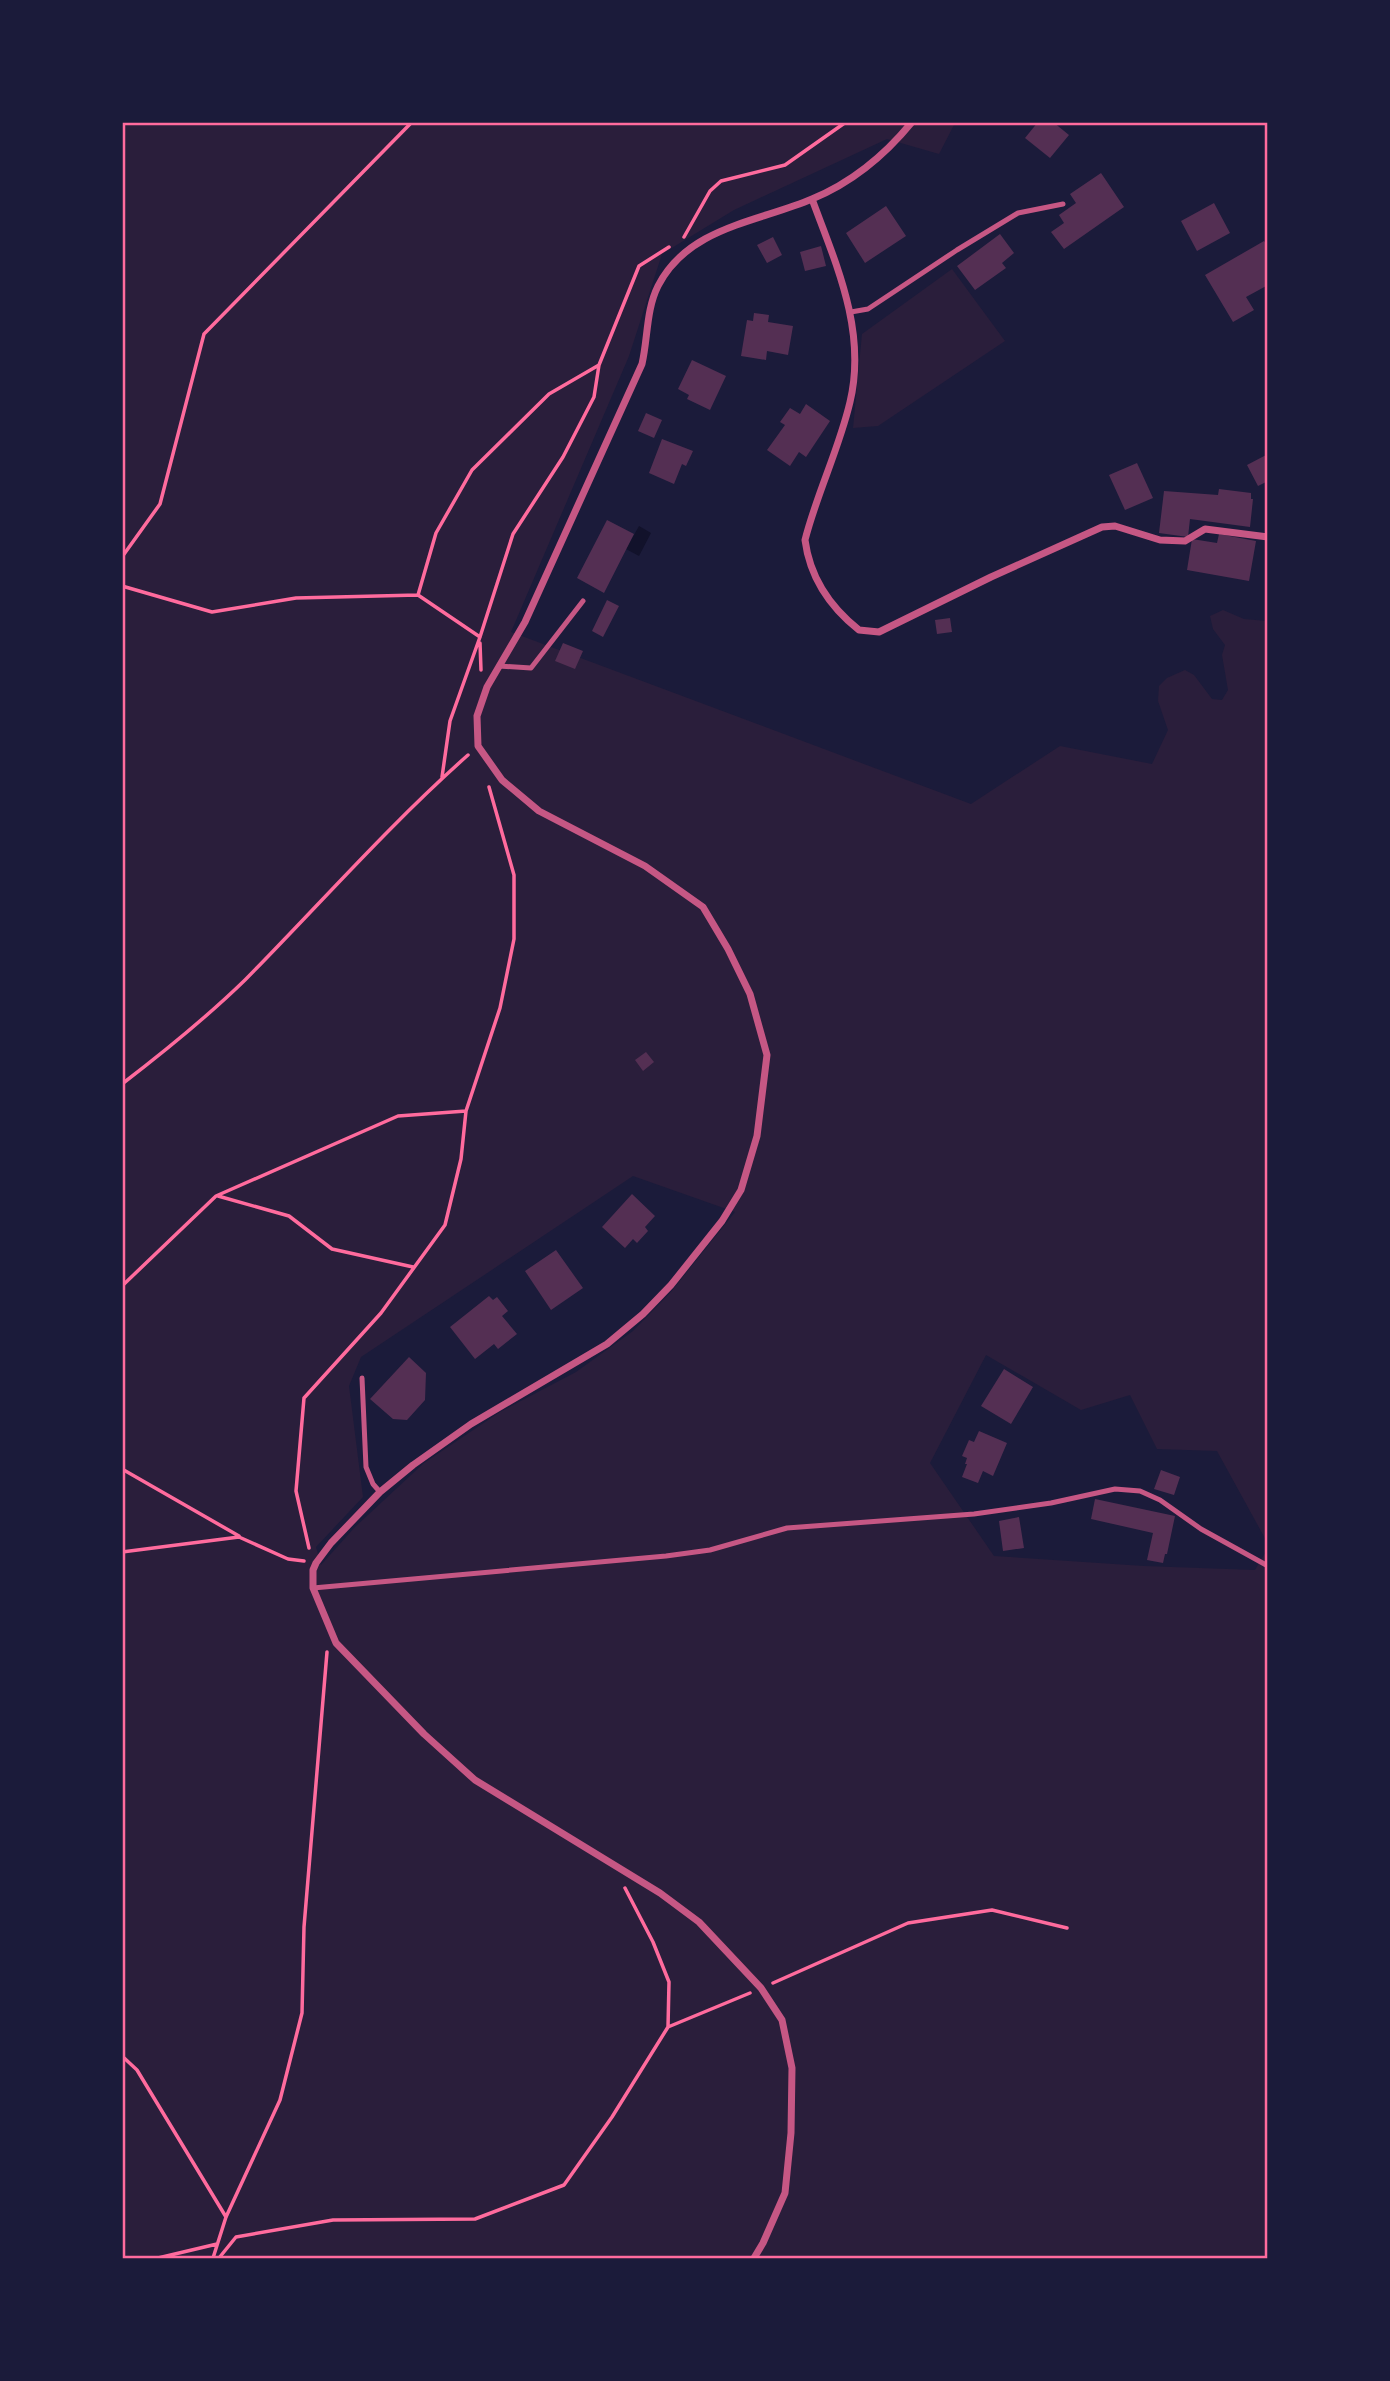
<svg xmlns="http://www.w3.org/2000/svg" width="1390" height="2381" viewBox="0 0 1390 2381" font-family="'Public Sans',sans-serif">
  <rect width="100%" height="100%" fill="#1b1b3a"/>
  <!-- green -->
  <path fill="#2a1e3b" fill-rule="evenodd" d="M 123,123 L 955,123 L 939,154 L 887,139 L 734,210 L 662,254 L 629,356 L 511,632 L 971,804 L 1060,746 L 1152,764 L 1168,730 L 1158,701 L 1159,686 L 1167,678 L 1185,670 L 1194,675 L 1212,699 L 1222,700 L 1228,690 L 1222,655 L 1225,645 L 1213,629 L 1210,616 L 1223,610 L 1244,619 L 1267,621 L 1267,1542 L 1217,1451 L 1157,1449 L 1130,1395 L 1081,1410 L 986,1355 L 930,1463 L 994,1556 L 1144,1566 L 1255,1570 L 1267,1550 L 1267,2258 L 123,2258 ZM 633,1176 L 735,1212 L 670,1293 L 633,1331 L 576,1372 L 500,1412 L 424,1463 L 355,1527 L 321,1565 L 316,1547 L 363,1497 L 349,1386 L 361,1357 Z
    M 952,269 L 1005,341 L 878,426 L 853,428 L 862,334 Z"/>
  <!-- water -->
  <path fill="#12122b" d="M 639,526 L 651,533 L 639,556 L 626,549 Z"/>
  <!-- building -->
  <path fill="#542f53" d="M 1038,122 L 1053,122 L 1069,135 L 1050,158 L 1025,138 Z
    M 1101,173 L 1124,207 L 1064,249 L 1051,232 L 1064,223 L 1059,215 L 1076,203 L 1070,194 Z
    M 1214,203 L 1230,233 L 1197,251 L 1181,221 Z
    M 886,206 L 906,236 L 865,263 L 846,233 Z
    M 1000,234 L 1014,253 L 1002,263 L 1006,268 L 975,290 L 957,266 Z
    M 773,237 L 782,255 L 767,263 L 757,245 Z
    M 1264,241 L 1268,246 L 1268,285 L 1246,297 L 1254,310 L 1233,322 L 1205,275 Z
    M 821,246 L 826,266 L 805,271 L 800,252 Z
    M 754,313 L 769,315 L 768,322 L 793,326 L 788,355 L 767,351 L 766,360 L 741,356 L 747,320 L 753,321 Z
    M 692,360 L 726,376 L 710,410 L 687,399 L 689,395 L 678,389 Z
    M 806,404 L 830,421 L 806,457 L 799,452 L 790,466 L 767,450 L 785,425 L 780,422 L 790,408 L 800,414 Z
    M 646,413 L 662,420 L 654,438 L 638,431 Z
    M 662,439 L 693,451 L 686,466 L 682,464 L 674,484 L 649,473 Z
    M 1268,454 L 1268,481 L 1258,486 L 1247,465 Z
    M 1137,463 L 1153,498 L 1125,510 L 1109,475 Z
    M 1219,489 L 1251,493 L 1251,499 L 1253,499 L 1250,527 L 1190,519 L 1188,537 L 1159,533 L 1164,491 L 1218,495 Z
    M 607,520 L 634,534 L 604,593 L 577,578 Z
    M 1219,534 L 1256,541 L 1249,581 L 1187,570 L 1192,539 L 1217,543 Z
    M 607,600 L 619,606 L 603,637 L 592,631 Z
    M 950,618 L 952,632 L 937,634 L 935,620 Z
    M 563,643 L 583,651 L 575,669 L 555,661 Z
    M 646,1052 L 654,1062 L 643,1071 L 635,1060 Z
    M 632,1194 L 655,1216 L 645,1227 L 648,1231 L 637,1243 L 633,1239 L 625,1248 L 602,1227 Z
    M 556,1250 L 583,1288 L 551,1310 L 525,1271 Z
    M 489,1296 L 493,1300 L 497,1297 L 508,1311 L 502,1316 L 517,1334 L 498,1349 L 494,1344 L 475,1359 L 450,1327 Z
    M 409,1357 L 426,1373 L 425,1400 L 407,1420 L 393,1419 L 370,1399 Z
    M 1004,1369 L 1033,1387 L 1011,1424 L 981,1406 Z
    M 979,1431 L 1007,1443 L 993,1476 L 983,1471 L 978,1483 L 962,1477 L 967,1464 L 965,1464 L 967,1458 L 962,1456 L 969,1440 L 974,1442 Z
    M 1161,1470 L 1180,1477 L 1174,1495 L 1154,1489 Z
    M 1095,1499 L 1175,1516 L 1167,1554 L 1165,1554 L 1163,1563 L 1147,1560 L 1153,1533 L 1091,1519 Z
    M 1019,1517 L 1024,1548 L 1003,1551 L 999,1521 Z"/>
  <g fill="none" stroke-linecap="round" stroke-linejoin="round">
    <!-- path -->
    <path stroke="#ff6b9d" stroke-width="3.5" d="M 684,237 L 710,191 L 721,181 L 785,165 L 846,122
      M 122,557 L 160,504 L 204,334 L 412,122
      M 122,586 L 212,612 L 296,598 L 418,595 L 436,533 L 472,470 L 549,394 L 599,365
      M 418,595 L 480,637
      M 480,643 L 481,670
      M 442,777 L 450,721 L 480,637 L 513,534 L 563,457 L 594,397 L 599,365 L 639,266 L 669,247
      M 122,1084 C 165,1051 207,1017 245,980 C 319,905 389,825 468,755
      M 218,1196 L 289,1216 L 332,1249 L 413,1267
      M 122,1286 L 216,1196 L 398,1116 L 466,1111
      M 122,1469 L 239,1536
      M 309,1548 L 296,1491 L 304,1398 L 381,1313 L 445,1225 L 461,1159 L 466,1111 L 500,1008 L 514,939 L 514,875 L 489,787
      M 122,1552 L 239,1537 L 288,1559 L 304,1561
      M 773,1983 L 908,1923 L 992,1910 L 1067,1928
      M 668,2027 L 750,1993
      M 122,2056 L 137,2070 L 226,2217
      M 158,2258 L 217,2244
      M 213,2258 L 226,2217 L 280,2100 L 302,2013 L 304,1927 L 327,1652
      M 219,2258 L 236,2237 L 333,2220 L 475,2219 L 564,2185 L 612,2117 L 668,2027 L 669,1982 L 653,1942 L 625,1888"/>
    <!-- service -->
    <path stroke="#c65784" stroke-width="5" d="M 851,312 L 868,309 L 957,250 L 1018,213 L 1063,204
      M 499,666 L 531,668 L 583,601
      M 362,1378 L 366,1467 L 373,1484 L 380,1492
      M 313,1588 L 666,1556 L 710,1550 L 787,1528 L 974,1514 L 1051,1503 L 1115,1489 L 1140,1491 L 1160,1500 L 1201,1529 L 1268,1566"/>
    <!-- minor -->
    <path stroke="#c65784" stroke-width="7" d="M 812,199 C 836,264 867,331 850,402 C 839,449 817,493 805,540 C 810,578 830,607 859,630 L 879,632 L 991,577 L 1102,527 L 1115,526 L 1160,540 L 1185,541 L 1205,529 L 1268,537
      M 754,2258 L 763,2243 L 785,2193 L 791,2133 L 792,2068 L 782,2020 L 761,1988 L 699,1922 L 660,1893 L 475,1780 L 424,1734 L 336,1643 L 313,1588 L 313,1570 L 316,1563 L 331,1543 L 380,1492 L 413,1465 L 471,1424 L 607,1344 L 643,1314 L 671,1285 L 722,1221 L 741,1190 L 757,1136 L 767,1055 L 750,994 L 728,949 L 703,907 L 645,866 L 539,811 L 502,780 L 478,746 L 477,716 L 487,687 L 525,622 L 642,364 C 648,338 646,310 658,286 C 688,227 758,222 812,199 C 851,183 885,155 912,122"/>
  </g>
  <!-- border -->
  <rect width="1390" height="2381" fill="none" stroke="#1b1b3a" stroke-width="248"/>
  <rect x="124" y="124" width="1142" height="2133" fill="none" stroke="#ff6b9d" stroke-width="2.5"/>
</svg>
